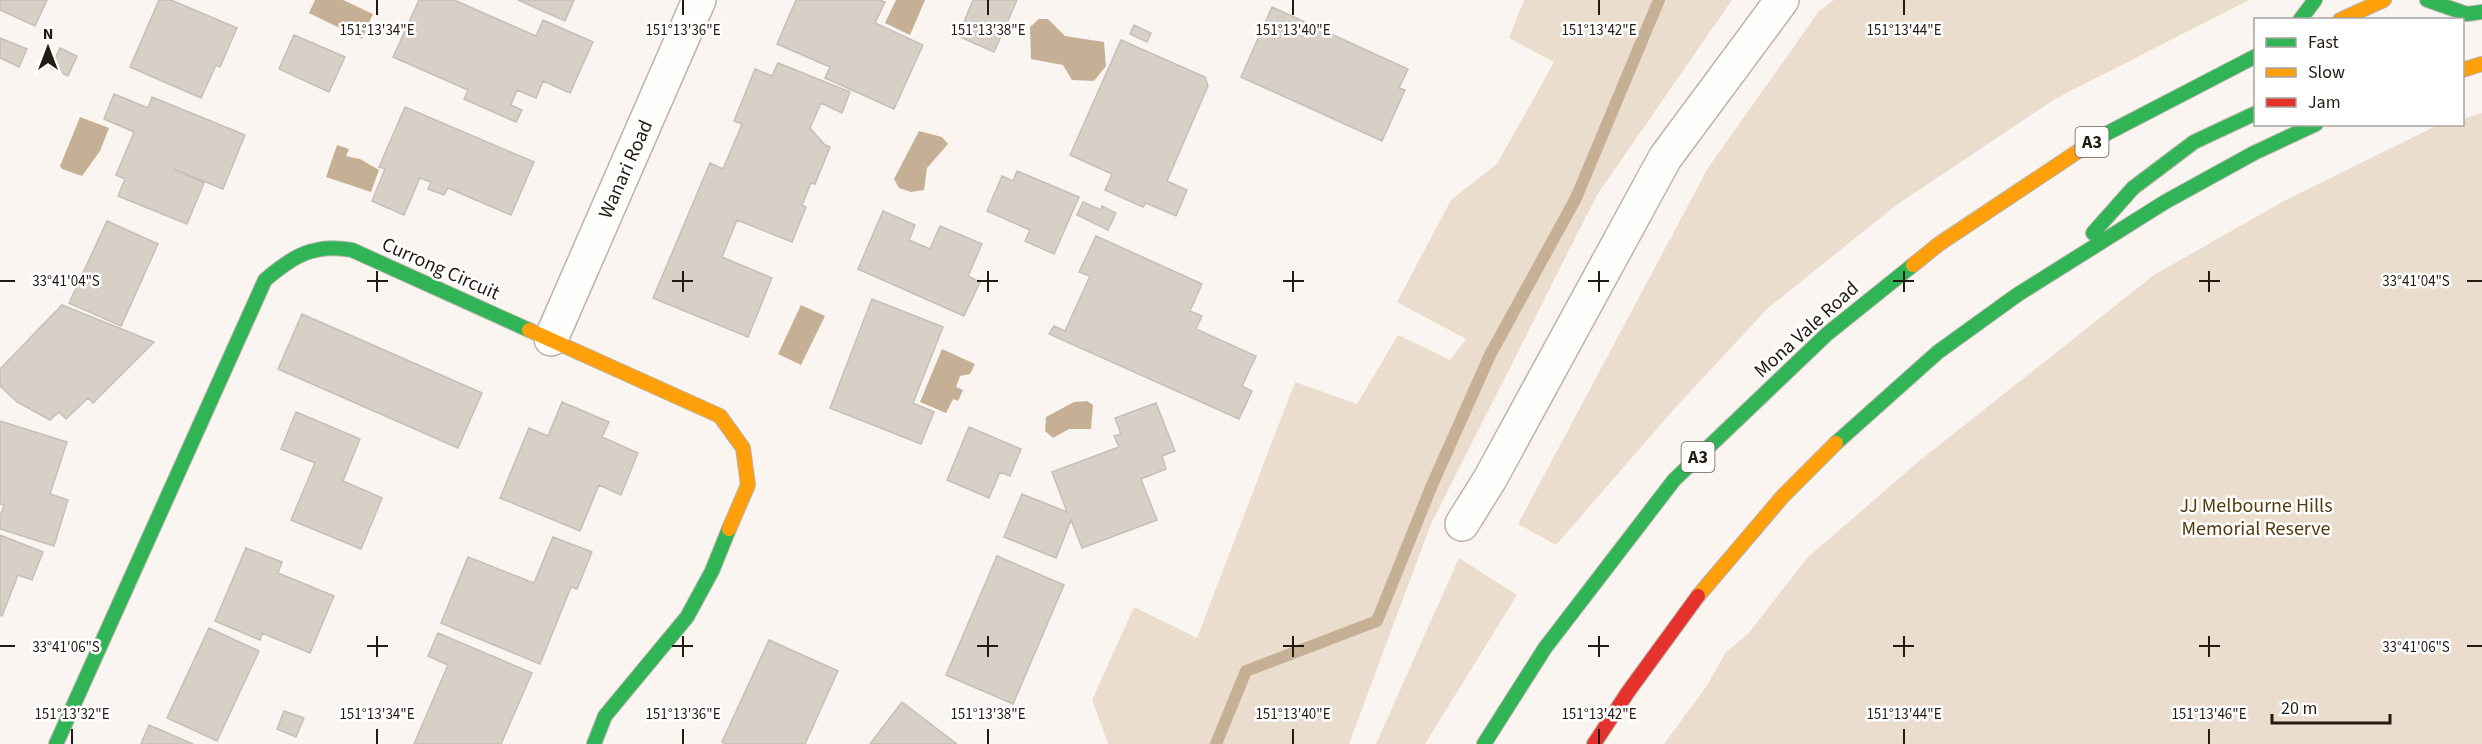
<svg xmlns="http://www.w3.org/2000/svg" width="2482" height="744" viewBox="0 0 2482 744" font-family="'Source Sans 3',sans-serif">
  <rect width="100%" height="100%" fill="#faf5f0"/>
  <!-- green -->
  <path fill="#ebddcd" d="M 1524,0 L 1732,0 L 1597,195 L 1431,524 L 1349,744 L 1108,744 L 1092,700 L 1134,607 L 1197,638 L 1295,382 L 1357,404 L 1398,335 L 1450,360 L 1466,339 L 1397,302 L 1451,200 L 1497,164 L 1554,62 L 1509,38 Z
    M 1834,0 L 2249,0 L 2055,99 L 1895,206 L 1767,309 L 1675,408 L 1556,545 L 1518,524 L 1708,168 L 1819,11 Z
    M 2482,113 L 2482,744 L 1664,744 L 1706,687 L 1726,652 L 1748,634 L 1807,558 L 1918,462 L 2154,275 L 2284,201 L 2434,127 L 2443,125 L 2462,124 L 2463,119 Z
    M 1459,558 L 1517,595 L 1425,744 L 1376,744 Z"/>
  <!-- water -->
  <path fill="#c6b095" d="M 315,0 L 343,0 L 373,14 L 362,39 L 309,13 Z
    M 896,0 L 925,0 L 910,35 L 885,23 Z
    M 1039,19 L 1048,19 L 1065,36 L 1104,42 L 1106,66 L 1094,81 L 1072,80 L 1063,65 L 1031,59 L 1030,27 Z
    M 80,117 L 109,128 L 100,151 L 82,176 L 62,169 L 60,166 Z
    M 919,131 L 942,137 L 948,144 L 927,168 L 924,190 L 911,192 L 899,188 L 894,179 Z
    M 337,145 L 349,149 L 346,156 L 360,159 L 379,170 L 371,192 L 326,177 Z
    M 801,305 L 825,316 L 801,365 L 778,354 Z
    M 942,349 L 975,364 L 970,374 L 960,376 L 956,387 L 963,390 L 958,401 L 953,399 L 946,413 L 920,402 Z
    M 1087,401 L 1093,405 L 1091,429 L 1069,429 L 1053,438 L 1045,431 L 1046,417 L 1074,402 Z"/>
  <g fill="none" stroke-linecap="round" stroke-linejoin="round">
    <!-- stream -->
    <path stroke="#c6b095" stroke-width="12" d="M 1216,744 L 1246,671 L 1377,621 L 1432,485 L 1490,355 L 1576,198 L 1659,0"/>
  </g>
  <!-- building -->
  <path fill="#d8d0c7" stroke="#c5bfb8" stroke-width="1.5" d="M 0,0 L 47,0 L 35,26 L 0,10 Z
    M 159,0 L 171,0 L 237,28 L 220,67 L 216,65 L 201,98 L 130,67 Z
    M 419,0 L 454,0 L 536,36 L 543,20 L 593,42 L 570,93 L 543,81 L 536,98 L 517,90 L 511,105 L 522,110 L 516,122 L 464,99 L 468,90 L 393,57 Z
    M 518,0 L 574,0 L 565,21 Z
    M 796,0 L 879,0 L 885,2 L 875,23 L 923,45 L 894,109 L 825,78 L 830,67 L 777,44 Z
    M 973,0 L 1017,0 L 994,52 L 958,36 Z
    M 1272,7 L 1408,69 L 1399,88 L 1405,90 L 1382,141 L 1241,77 Z
    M 1134,25 L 1151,33 L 1147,42 L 1130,34 Z
    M 294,35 L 345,57 L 329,92 L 279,69 Z
    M 0,38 L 27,49 L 19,67 L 0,58 Z
    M 1121,40 L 1205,77 L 1208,86 L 1167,181 L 1187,190 L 1176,216 L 1146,203 L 1143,207 L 1105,190 L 1112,174 L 1070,155 Z
    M 60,48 L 77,56 L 68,76 L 51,68 Z
    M 778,63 L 850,92 L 842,113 L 821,103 L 810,128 L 825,145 L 830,147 L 815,184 L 811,183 L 802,205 L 806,207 L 792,242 L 737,220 L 722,257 L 772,278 L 748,337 L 653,298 L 710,163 L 723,169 L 742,124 L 734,121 L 755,69 L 772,76 Z
    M 114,94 L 148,108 L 152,97 L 245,135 L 223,189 L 174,169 L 204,183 L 187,224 L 118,196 L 125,179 L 116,175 L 134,132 L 104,119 Z
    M 405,107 L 534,162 L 511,215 L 448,188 L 444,195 L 428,189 L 431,182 L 420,178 L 404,215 L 372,201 L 385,169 L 379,167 Z
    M 1017,171 L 1079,197 L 1054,254 L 1025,241 L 1030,230 L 987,211 L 1002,176 L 1013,181 Z
    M 1083,202 L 1101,210 L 1102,206 L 1116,213 L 1108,230 L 1077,215 Z
    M 883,211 L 915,225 L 909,240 L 930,249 L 940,226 L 982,244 L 968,276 L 980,282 L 964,316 L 858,269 Z
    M 107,221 L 158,244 L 121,326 L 69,303 Z
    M 1096,236 L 1202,284 L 1190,311 L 1202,316 L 1196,329 L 1256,356 L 1242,386 L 1252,391 L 1239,419 L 1049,334 L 1054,326 L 1065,331 L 1090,276 L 1079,272 Z
    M 872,299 L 943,327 L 913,403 L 934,412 L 921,444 L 830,408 Z
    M 62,305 L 154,342 L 93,403 L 88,398 L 66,419 L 59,412 L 50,420 L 17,402 L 0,386 L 0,369 Z
    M 302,314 L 482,393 L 458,448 L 278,369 Z
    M 562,402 L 609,422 L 602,437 L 638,453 L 621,495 L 599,485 L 580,531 L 500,498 L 529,428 L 548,436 Z
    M 1156,403 L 1175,451 L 1162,456 L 1166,469 L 1141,479 L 1157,520 L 1082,548 L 1071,520 L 1056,558 L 1004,537 L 1022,494 L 1067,512 L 1052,472 L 1119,447 L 1114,436 L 1121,434 L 1115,418 Z
    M 296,412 L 360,439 L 343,481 L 382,498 L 361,549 L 291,520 L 315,463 L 281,449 Z
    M 0,421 L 67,442 L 50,494 L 68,500 L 54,546 L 0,529 L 0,516 L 4,505 L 0,504 Z
    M 969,427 L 1021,449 L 1010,476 L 1000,472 L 989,498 L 947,480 Z
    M 0,535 L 43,552 L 32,580 L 18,575 L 2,616 L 0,615 Z
    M 553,537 L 592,552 L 577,589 L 571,587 L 540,664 L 441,623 L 468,557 L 534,583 Z
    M 246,548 L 282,562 L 278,573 L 334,596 L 310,653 L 262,633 L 260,640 L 215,621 Z
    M 997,556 L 1064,585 L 1013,704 L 946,675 Z
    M 209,628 L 259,651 L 217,741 L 167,718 Z
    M 438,633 L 532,673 L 501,744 L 414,744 L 448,665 L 428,656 Z
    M 769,640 L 838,671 L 805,744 L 726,744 L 722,742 Z
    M 902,702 L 957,744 L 870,744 Z
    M 284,711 L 304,718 L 296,737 L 277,729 Z
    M 149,725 L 193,744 L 141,744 Z"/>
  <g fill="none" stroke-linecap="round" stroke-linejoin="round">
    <!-- street casing -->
    <g stroke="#bab4ad" stroke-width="36">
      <path id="street" d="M 551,339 L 699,0
        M 1462,524 L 1490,479 L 1665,158 L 1782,0"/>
    </g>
    <!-- fast casing -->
    <g stroke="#bab4ad" stroke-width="16">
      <path id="fast" d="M 2427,0 L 2467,14 L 2482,12
        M 2300,20 L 2315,0
        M 2098,138 L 2256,56
        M 2093,233 L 2133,188 L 2194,142 L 2256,113
        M 1836,443 L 1938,352 L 2017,295 L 2165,202 L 2254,153 L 2316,124
        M 56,744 L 265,280 C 293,256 314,243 352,250 L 529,330
        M 594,744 L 605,716 L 687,617 L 712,571 L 729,529
        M 1484,744 L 1545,648 L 1674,480 L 1827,334 L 1913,265"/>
    </g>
    <!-- slow casing -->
    <g stroke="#bab4ad" stroke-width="16">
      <path id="slow" d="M 2340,20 L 2384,0
        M 2462,70 L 2482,64
        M 1913,265 L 1939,244 L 2098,138
        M 529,330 L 720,416 L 743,448 L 748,485 L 729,529
        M 1698,596 L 1783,496 L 1836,443"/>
    </g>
    <!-- jam casing -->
    <g stroke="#bab4ad" stroke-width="16">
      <path id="jam" d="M 1594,744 L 1628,692 L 1698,596"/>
    </g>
    <!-- street -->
    <use href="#street" stroke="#fefefd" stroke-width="33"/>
    <!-- fast -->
    <use href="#fast" stroke="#30b455" stroke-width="14"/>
    <!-- slow -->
    <use href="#slow" stroke="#ff9f0a" stroke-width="14"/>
    <!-- jam -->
    <use href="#jam" stroke="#e5322d" stroke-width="14"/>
  </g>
  <!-- ticks -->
  <path fill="none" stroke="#221b12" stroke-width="2" d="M 377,0 L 377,15M 683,0 L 683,15M 988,0 L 988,15M 1293,0 L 1293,15M 1599,0 L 1599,15M 1904,0 L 1904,15M 377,271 L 377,292M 683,271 L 683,292M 988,271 L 988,292M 1293,271 L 1293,292M 1599,271 L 1599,292M 1904,271 L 1904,292M 2209,271 L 2209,292M 0,281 L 15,281M 367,281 L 388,281M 672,281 L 693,281M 977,281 L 998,281M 1283,281 L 1304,281M 1588,281 L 1609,281M 1893,281 L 1914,281M 2199,281 L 2220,281M 2467,281 L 2482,281M 377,636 L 377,657M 683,636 L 683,657M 988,636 L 988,657M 1293,636 L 1293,657M 1599,636 L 1599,657M 1904,636 L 1904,657M 2209,636 L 2209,657M 0,646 L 15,646M 367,646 L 388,646M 672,646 L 693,646M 977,646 L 998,646M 1283,646 L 1304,646M 1588,646 L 1609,646M 1893,646 L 1914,646M 2199,646 L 2220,646M 2467,646 L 2482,646M 72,729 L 72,744M 377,729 L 377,744M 683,729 L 683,744M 988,729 L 988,744M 1293,729 L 1293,744M 1599,729 L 1599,744M 1904,729 L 1904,744M 2209,729 L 2209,744"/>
  <g text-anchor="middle" stroke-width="5" stroke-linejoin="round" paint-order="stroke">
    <!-- shield labels -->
    <g fill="#fff" stroke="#645f59" stroke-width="1.5">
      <rect x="2075.5" y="127" width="33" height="30" rx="4.5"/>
      <rect x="1681.5" y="442" width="33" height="30" rx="4.5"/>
    </g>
    <g font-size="18" font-weight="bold" fill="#221b12">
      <text x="2092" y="148">A3</text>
      <text x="1698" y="463">A3</text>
    </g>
    <!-- street labels -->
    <g font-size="20" fill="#221b12" stroke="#fff">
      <text transform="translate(625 169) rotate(-66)" y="7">Wanari Road</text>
      <text transform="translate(441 268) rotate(24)" y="7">Currong Circuit</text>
      <text transform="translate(1806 329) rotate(-42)" y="7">Mona Vale Road</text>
    </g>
    <!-- park labels -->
    <g font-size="20" fill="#57390a" stroke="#fff">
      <text x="2256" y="512">JJ Melbourne Hills<tspan x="2256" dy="23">Memorial Reserve</tspan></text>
    </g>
  </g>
  <g font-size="15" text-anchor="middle" fill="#221b12" stroke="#fff" stroke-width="5" stroke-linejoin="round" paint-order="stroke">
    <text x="377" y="35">151°13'34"E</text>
    <text x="683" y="35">151°13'36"E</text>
    <text x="988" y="35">151°13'38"E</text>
    <text x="1293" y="35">151°13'40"E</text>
    <text x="1599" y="35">151°13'42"E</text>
    <text x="1904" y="35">151°13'44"E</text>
    <text x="66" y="286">33°41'04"S</text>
    <text x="2416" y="286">33°41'04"S</text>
    <text x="66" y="652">33°41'06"S</text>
    <text x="2416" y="652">33°41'06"S</text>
    <text x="72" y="719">151°13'32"E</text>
    <text x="377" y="719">151°13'34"E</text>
    <text x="683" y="719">151°13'36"E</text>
    <text x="988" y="719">151°13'38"E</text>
    <text x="1293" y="719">151°13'40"E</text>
    <text x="1599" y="719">151°13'42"E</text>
    <text x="1904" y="719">151°13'44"E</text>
    <text x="2209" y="719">151°13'46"E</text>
  </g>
  <!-- legend -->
  <rect x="2254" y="18" width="210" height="108" fill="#ffffff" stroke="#a7a4a0" stroke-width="1.5"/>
  <rect x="2266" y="38" width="30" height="9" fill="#30b455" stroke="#a7a4a0" stroke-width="1.5"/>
  <text x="2308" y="48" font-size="18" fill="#221b12">Fast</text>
  <rect x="2266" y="68" width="30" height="9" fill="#ff9f0a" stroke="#a7a4a0" stroke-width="1.5"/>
  <text x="2308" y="78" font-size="18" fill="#221b12">Slow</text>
  <rect x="2266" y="98" width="30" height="9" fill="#e5322d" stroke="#a7a4a0" stroke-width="1.5"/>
  <text x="2308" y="108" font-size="18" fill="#221b12">Jam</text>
  <!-- north arrow -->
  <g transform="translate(48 48)" stroke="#ffffff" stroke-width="4.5" paint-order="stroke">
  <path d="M0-4.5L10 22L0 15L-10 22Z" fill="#221b12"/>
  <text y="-9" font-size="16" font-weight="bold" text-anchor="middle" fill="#221b12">N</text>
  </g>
  <!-- scale -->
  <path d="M2272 714v9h118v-9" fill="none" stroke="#221b12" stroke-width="3"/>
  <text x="2281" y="714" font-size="18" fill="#221b12" stroke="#ffffff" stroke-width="4.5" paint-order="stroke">20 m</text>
</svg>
